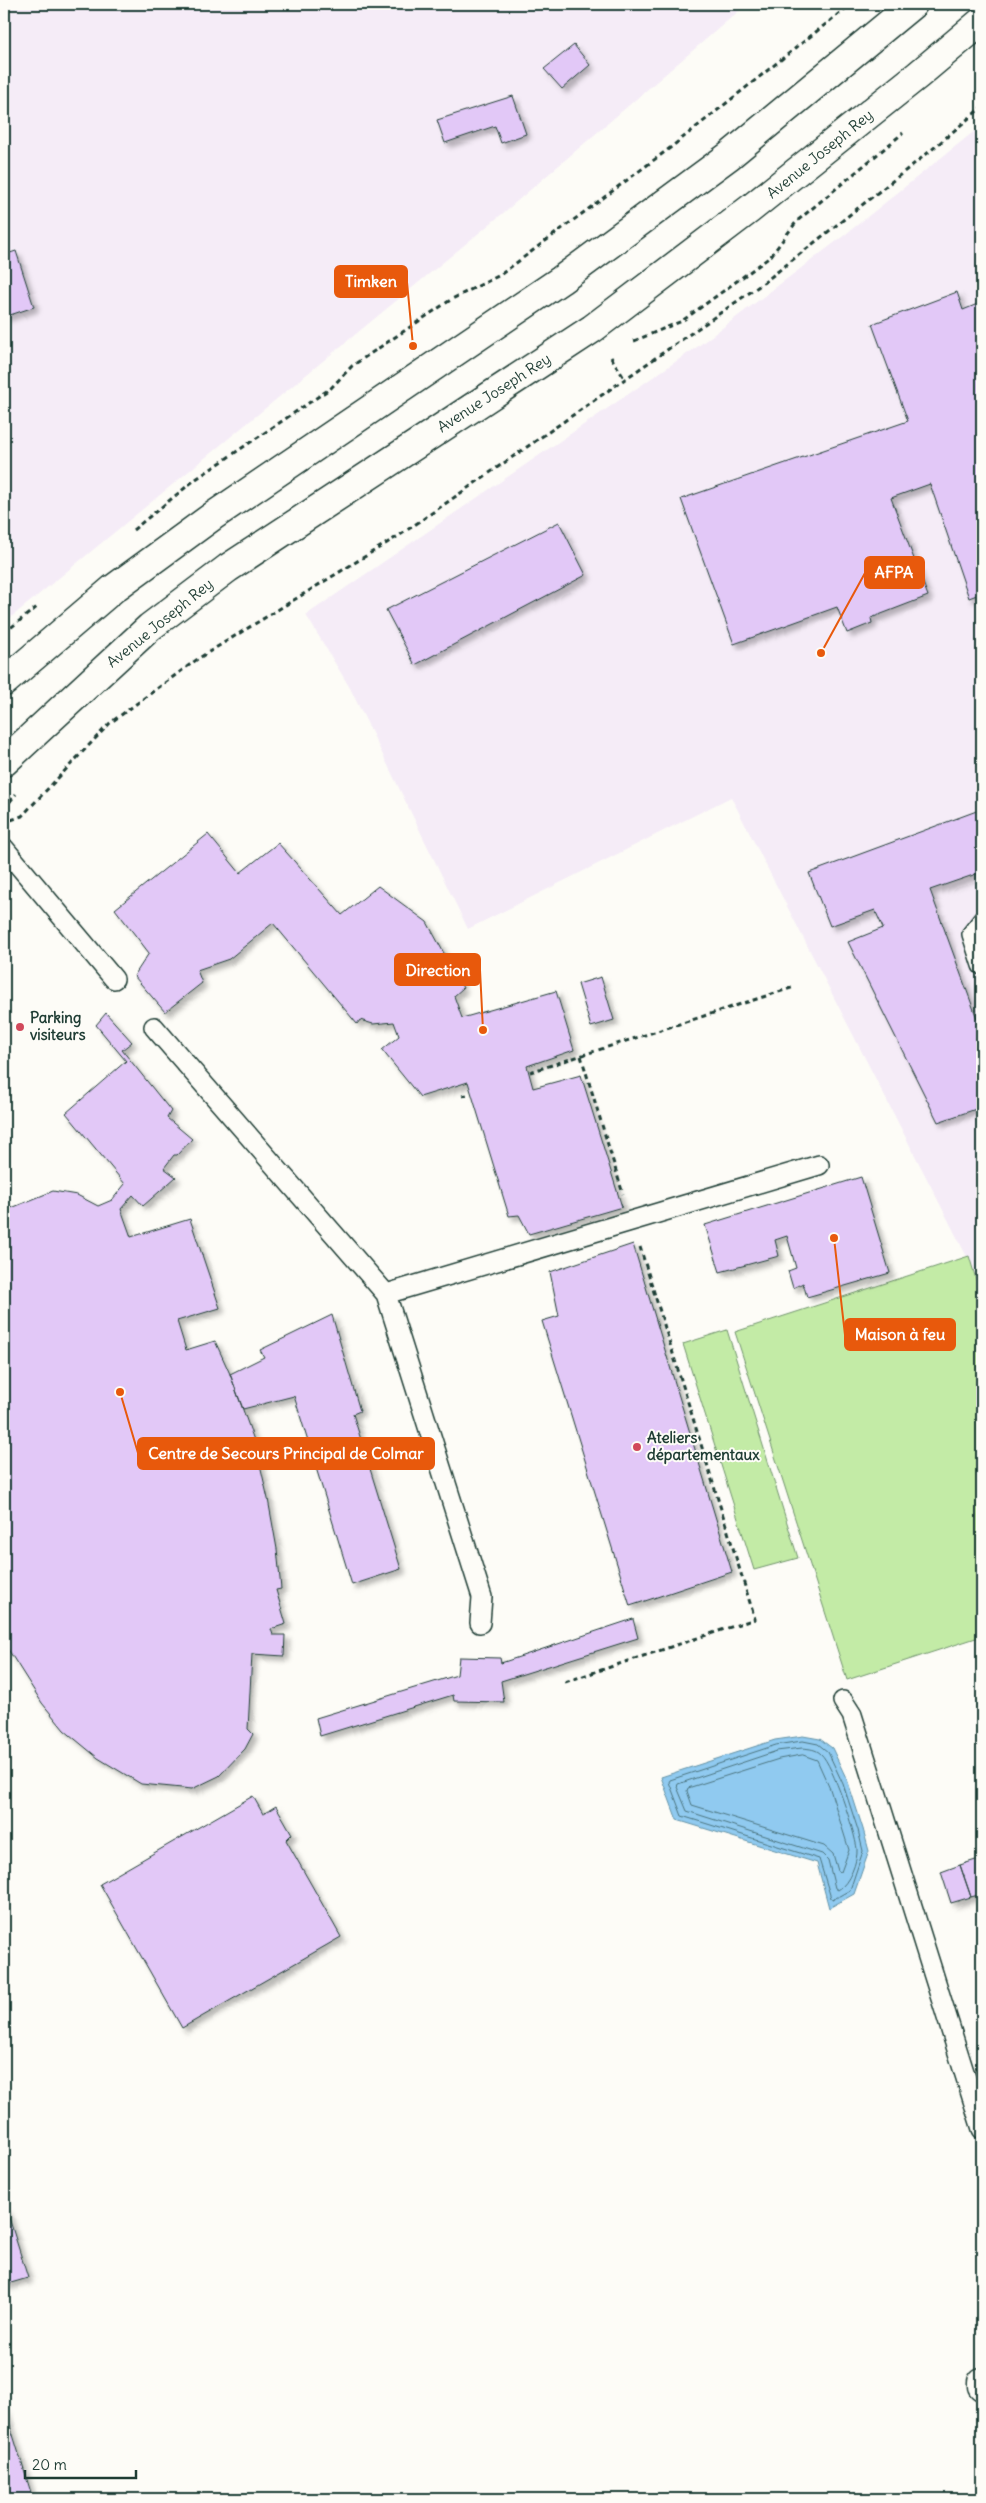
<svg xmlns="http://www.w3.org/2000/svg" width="986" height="2503" viewBox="0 0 986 2503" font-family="Delius,sans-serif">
  <defs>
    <filter id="shadow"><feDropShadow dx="4.5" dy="4.5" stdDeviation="2.5" flood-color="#0004"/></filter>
  </defs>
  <rect width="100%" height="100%" fill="#fdfcf7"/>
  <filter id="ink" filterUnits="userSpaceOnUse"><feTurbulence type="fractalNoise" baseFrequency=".02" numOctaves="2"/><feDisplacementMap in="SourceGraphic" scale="10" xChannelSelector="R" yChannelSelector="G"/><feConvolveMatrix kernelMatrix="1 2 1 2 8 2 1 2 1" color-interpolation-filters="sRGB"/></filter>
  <g filter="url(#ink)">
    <!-- built -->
    <path fill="#f5ecf7" d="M 4,4 L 747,4 L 502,214 L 4,623 Z
      M 982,125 L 982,1286 L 731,797 L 468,929 L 350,688 L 306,615 L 697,347 L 846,234 Z"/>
    <!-- green -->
    <path fill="#c3eba6" stroke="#71946d" d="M 969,1256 L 982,1299 L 982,1636 L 847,1680 L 735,1332 Z
      M 727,1330 L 798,1558 L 754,1570 L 683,1344 Z"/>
    <!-- water -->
    <path fill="#90caf0" stroke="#6392a5" d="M 803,1736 L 820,1739 L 832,1748 L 848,1782 L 863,1829 L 869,1851 L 854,1894 L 829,1908 L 817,1863 L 677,1820 L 661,1777 L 775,1740 Z"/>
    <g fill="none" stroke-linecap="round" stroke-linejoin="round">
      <!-- shore -->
      <path stroke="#4c757f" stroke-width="1" d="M 803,1741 L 818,1744 L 828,1752 L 843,1784 L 858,1830 L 863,1851 L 850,1890 L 834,1899 L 831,1898 L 819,1859 L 682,1816 L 669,1782 L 670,1780 L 776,1745 Z
        M 803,1748 C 810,1749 816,1749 821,1754 C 833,1765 855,1832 857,1849 C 858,1861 849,1884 838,1890 L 835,1888 L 828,1860 L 822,1854 L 687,1811 L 677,1787 L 678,1784 L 777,1751 Z
        M 803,1755 L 817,1760 L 830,1789 L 849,1850 L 841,1872 L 838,1871 L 833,1854 L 824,1846 L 692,1805 L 687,1791 L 688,1788 L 779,1759 Z"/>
    </g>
    <!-- building -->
    <path fill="#e2c8f7" stroke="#1f3d34" filter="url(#shadow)" d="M 574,45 L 590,65 L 562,89 L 544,69 Z
      M 513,96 L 526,134 L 501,143 L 495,126 L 445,143 L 437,120 Z
      M 16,251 L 34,307 L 4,317 L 4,255 Z
      M 957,292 L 963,310 L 980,303 L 982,309 L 982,593 L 969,598 L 930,484 L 891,498 L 928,596 L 871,618 L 872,623 L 847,633 L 837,607 L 734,644 L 681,499 L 908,421 L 872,324 Z
      M 559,522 L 586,575 L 415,665 L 386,610 Z
      M 982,809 L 982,872 L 930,890 L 982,1032 L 982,1107 L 938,1122 L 848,942 L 883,928 L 875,910 L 830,926 L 809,873 Z
      M 208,834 L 240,873 L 278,843 L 342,915 L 378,886 L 427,922 L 463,988 L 454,996 L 462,1018 L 556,991 L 574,1050 L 527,1066 L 533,1088 L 581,1075 L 622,1207 L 529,1234 L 519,1215 L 509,1216 L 468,1082 L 420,1097 L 382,1050 L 399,1036 L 394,1022 L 373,1024 L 360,1020 L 357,1024 L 273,923 L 229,959 L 197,970 L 202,983 L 165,1012 L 134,976 L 149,953 L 115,909 Z
      M 601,977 L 614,1020 L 591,1027 L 578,984 Z
      M 106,1013 L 132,1042 L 122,1050 L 171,1111 L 167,1118 L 192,1139 L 177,1155 L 174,1155 L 164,1168 L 176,1177 L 143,1206 L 133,1195 L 121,1209 L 131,1237 L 190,1219 L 220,1308 L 177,1321 L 186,1350 L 215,1341 L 230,1374 L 255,1443 L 268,1499 L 277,1549 L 281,1589 L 276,1590 L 286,1624 L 271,1629 L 273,1635 L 285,1635 L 284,1656 L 252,1654 L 248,1729 L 253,1734 L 245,1749 L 219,1776 L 192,1789 L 141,1784 L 98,1758 L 64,1730 L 42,1703 L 4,1643 L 4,1211 L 53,1191 L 77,1195 L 98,1206 L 112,1200 L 125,1184 L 66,1113 L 126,1061 L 96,1025 Z
      M 861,1177 L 890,1273 L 807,1297 L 803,1283 L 793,1288 L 788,1271 L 796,1268 L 787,1236 L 775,1240 L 779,1256 L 720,1272 L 705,1225 Z
      M 633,1244 L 732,1572 L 630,1606 L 542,1321 L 559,1316 L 550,1272 Z
      M 332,1315 L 360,1411 L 353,1414 L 401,1569 L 352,1585 L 294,1396 L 243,1409 L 230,1374 L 264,1357 L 260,1350 Z
      M 633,1619 L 638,1638 L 501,1681 L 504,1702 L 454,1701 L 453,1695 L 320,1736 L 316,1718 L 457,1675 L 459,1657 L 500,1658 L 501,1663 Z
      M 253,1796 L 263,1814 L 276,1806 L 292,1834 L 286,1840 L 341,1937 L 182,2028 L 100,1884 Z
      M 982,1858 L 982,1894 L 971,1897 L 960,1865 Z
      M 960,1865 L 971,1897 L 951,1903 L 941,1872 Z
      M 6,2208 L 28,2278 L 4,2285 L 4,2209 Z
      M 4,2406 L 33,2499 L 4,2499 Z"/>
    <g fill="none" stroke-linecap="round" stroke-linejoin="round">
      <!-- service casing -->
      <g stroke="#1f3d34" stroke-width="22">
        <path id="service" d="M 4,848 L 114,979
          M 982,921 L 972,934 L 982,965
          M 154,1027 L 386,1294 L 819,1165
          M 386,1294 L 482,1597 L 480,1623
          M 843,1701 L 852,1715 L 982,2129"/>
      </g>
      <!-- minor casing -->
      <g stroke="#1f3d34" stroke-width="31">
        <path id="minor" d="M 982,2382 L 982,2386"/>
      </g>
      <!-- primary casing -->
      <g stroke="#1f3d34" stroke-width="31">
        <path id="primary" d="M 4,682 L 113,589 L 213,516 L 561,280 L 729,156 L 913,4
          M 4,762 L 150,627 L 228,568 L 592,329 L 750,209 L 918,75 L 982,21"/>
      </g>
      <!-- path -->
      <path stroke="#1f3d34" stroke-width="3" stroke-dasharray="5 4" stroke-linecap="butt" d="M 634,341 L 682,321 L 770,257 L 797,221 L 903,133
        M 611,357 L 624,378
        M 133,530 L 196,479 L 331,388 L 352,366 L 452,299 L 500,275 L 670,148 L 851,4
        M 4,633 L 37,607
        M 4,809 L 16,794
        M 11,820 L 22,816 L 110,723 L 199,658 L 400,535 L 762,284 L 929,152 L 982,107
        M 581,1056 L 623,1194
        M 530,1072 L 794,987
        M 462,1096 L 467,1095
        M 565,1682 L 755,1619 L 640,1247"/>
      <!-- service -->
      <use href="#service" stroke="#fdfcf7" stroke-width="19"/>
      <!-- minor -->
      <use href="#minor" stroke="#fdfcf7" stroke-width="28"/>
      <!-- primary -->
      <use href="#primary" stroke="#fdfcf7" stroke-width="28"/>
    </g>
  </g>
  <!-- markers -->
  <g fill="#d1495b" stroke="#fdfcf7" stroke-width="2">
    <circle cx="20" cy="1027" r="5"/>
    <circle cx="637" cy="1447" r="5"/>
  </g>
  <g text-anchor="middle" stroke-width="4" stroke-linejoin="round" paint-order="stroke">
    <!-- street labels -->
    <g font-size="15" fill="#1f3d34" stroke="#fdfcf7">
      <text transform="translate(820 154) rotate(-39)" y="5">Avenue Joseph Rey</text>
      <text transform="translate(494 393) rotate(-33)" y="5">Avenue Joseph Rey</text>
      <text transform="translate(160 623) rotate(-39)" y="5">Avenue Joseph Rey</text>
    </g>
    <!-- poi labels -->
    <g font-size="15" font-weight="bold" fill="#1f3d34" stroke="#fdfcf7" text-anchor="start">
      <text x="30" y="1023">Parking<tspan x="30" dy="17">visiteurs</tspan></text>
      <text x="647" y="1443">Ateliers<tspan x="647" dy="17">départementaux</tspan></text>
    </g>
  </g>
  <!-- callouts -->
  <path fill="none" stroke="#e8590c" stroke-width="2" d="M413 346L407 282M821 653L865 573M483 1030L480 970M834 1238L845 1335M120 1392L138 1453"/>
  <g fill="#e8590c" stroke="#fdfcf7" stroke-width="2">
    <circle cx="413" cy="346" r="5"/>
    <circle cx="821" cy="653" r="5"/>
    <circle cx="483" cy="1030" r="5"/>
    <circle cx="834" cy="1238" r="5"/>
    <circle cx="120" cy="1392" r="5"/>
  </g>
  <g fill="#e8590c" stroke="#e8590c" stroke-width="2">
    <rect x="335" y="266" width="72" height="31" rx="5"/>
    <rect x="865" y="557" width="59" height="31" rx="5"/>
    <rect x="395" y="954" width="85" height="31" rx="5"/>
    <rect x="845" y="1319" width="110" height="31" rx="5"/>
    <rect x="138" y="1438" width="296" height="31" rx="5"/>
  </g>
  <g font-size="16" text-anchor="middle" font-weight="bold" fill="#fff">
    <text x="371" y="287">Timken</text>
    <text x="894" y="578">AFPA</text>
    <text x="438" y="976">Direction</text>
    <text x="900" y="1340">Maison à feu</text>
    <text x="286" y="1459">Centre de Secours Principal de Colmar</text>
  </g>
  <!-- margin -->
  <rect width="986" height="2503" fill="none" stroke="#fdfcf7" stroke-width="20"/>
  <rect x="10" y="10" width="966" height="2483" fill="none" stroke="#1f3d34" stroke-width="2" filter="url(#ink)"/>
  <!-- scale -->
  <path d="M25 2470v8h111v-8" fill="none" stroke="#1f3d34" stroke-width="2.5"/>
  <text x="32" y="2470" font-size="15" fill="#1f3d34" stroke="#fdfcf7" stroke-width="4" paint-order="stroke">20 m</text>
</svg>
